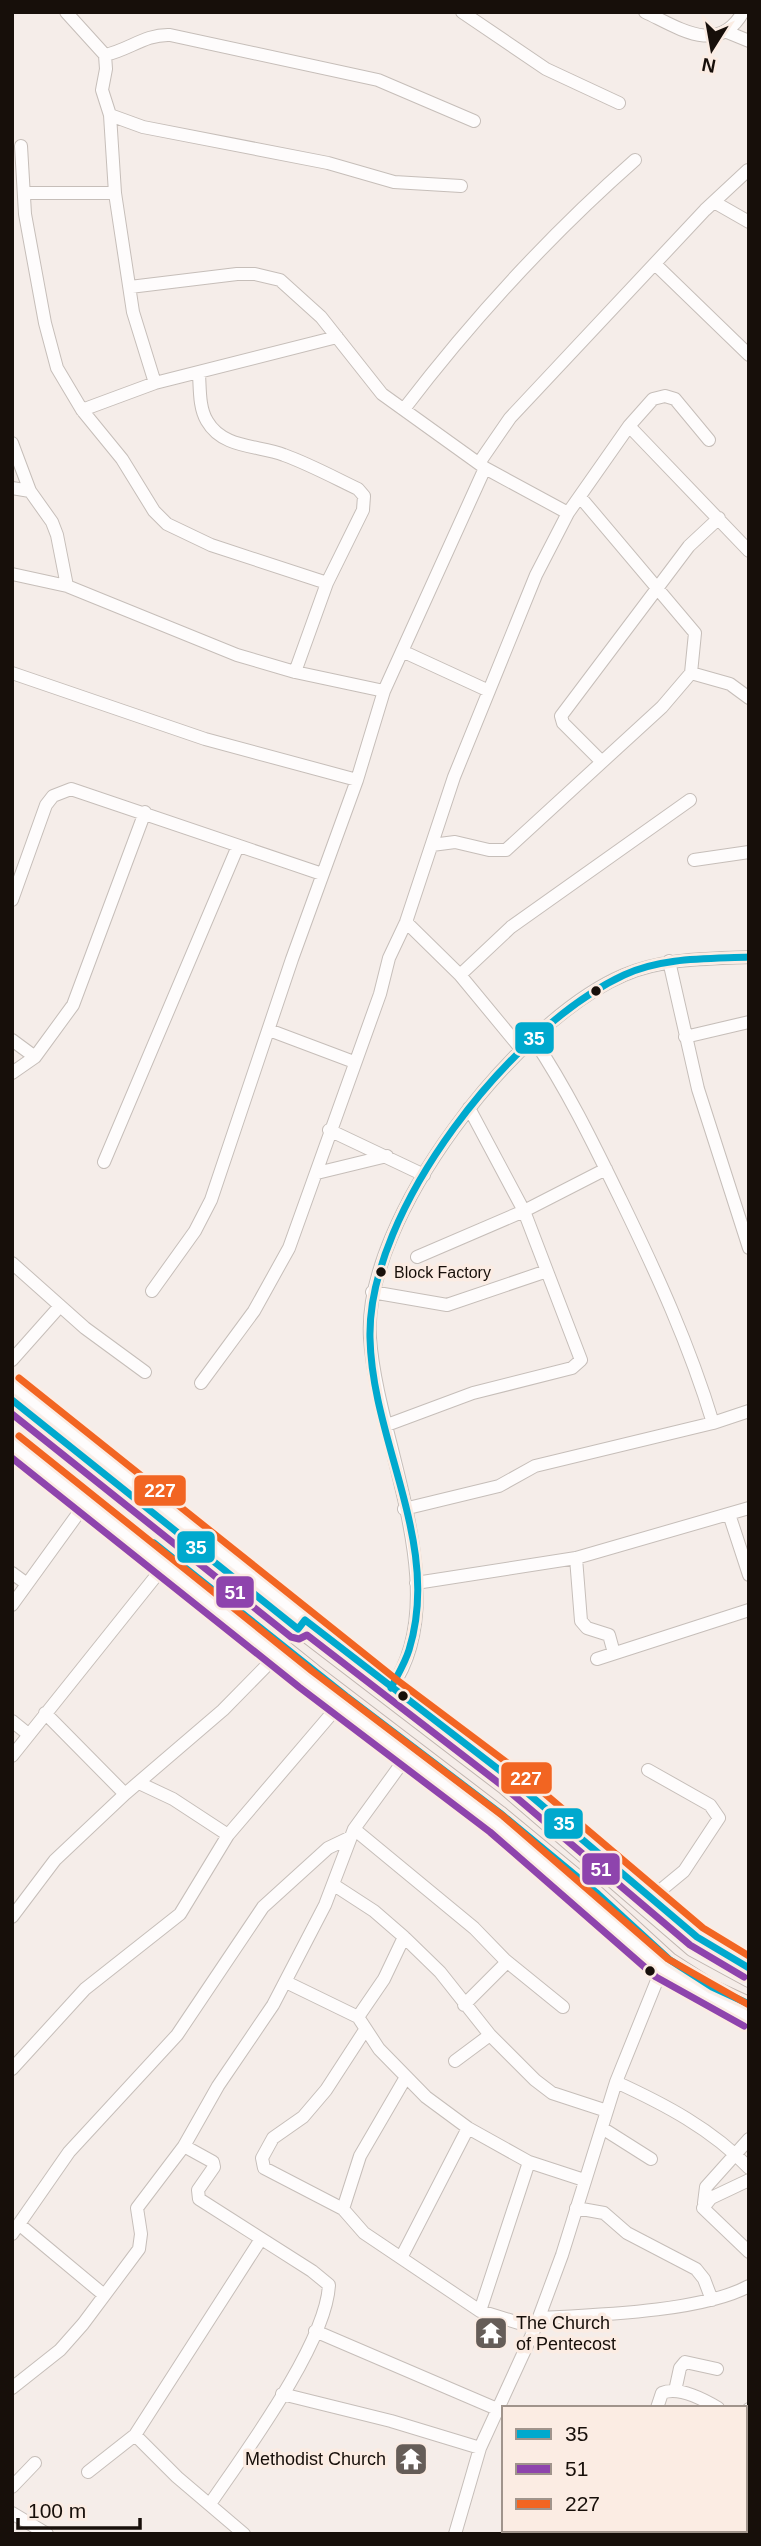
<svg xmlns="http://www.w3.org/2000/svg" width="761" height="2546" viewBox="0 0 761 2546" font-family="Helvetica,sans-serif">
  <rect width="100%" height="100%" fill="#f5ede9"/>
  <g fill="none" stroke-linecap="round" stroke-linejoin="round">
    <!-- minor casing -->
    <g stroke="#c6beb9" stroke-width="14">
      <path id="minor" d="M 66,12 L 105,55 L 106,69 L 102,90 L 110,115 L 115,193 L 133,312 L 155,383
        M 462,12 L 546,69 L 619,103
        M 645,12 C 679,28 718,56 743,12
        M 727,32 L 749,41
        M 105,55 C 129,50 145,34 170,35 L 378,80 L 474,121
        M 110,115 L 143,127 L 328,163 L 394,182 L 461,186
        M 21,146 L 25,214 L 45,323 L 57,368 L 82,410 L 122,459 L 154,511 L 167,524 L 211,545 L 327,583
        M 24,193 L 115,193
        M 714,202 L 749,222
        M 655,264 L 749,355
        M 130,287 L 237,274 L 255,274 L 280,280 L 321,317 L 382,394 L 485,468 L 568,513
        M 199,374 C 200,389 199,408 207,421 C 223,449 259,445 284,455 C 309,464 333,477 358,489 L 364,496 L 363,510 L 327,583 L 295,672
        M 404,409 C 472,320 551,234 635,160
        M 82,410 L 155,383 L 337,337
        M 629,426 L 749,551
        M 12,443 L 30,491 L 52,522 L 57,535 L 67,586
        M 479,463 L 510,418 L 705,210 L 748,170
        M 12,488 L 30,491
        M 581,498 L 695,633 L 691,673
        M 12,574 L 67,586 L 237,655 L 295,672 L 384,691
        M 402,651 L 489,691
        M 12,673 L 205,739 L 357,780
        M 602,762 L 563,723 L 561,716 L 689,546 L 719,518
        M 432,845 L 455,842 L 489,850 L 506,850 L 662,707 L 691,673 L 730,684 L 749,698
        M 694,860 L 749,852
        M 12,900 L 46,805 L 53,796 L 71,789 L 322,874
        M 406,922 L 460,975 L 522,1050
        M 669,961 L 698,1089 L 749,1248
        M 460,975 L 511,927 L 690,800
        M 269,1030 L 354,1062
        M 685,1037 L 749,1022
        M 12,1040 L 35,1057
        M 534,1040 C 568,1091 594,1145 621,1200 C 657,1274 689,1344 713,1423
        M 12,1073 L 35,1057 L 73,1005 L 145,812
        M 329,1130 L 424,1175
        M 104,1162 L 238,846
        M 317,1173 L 387,1156
        M 417,1257 L 524,1211 L 606,1169
        M 12,1263 L 85,1328 L 145,1372
        M 152,1291 L 195,1231 L 211,1200 L 292,959 L 357,780 L 384,691 L 485,468
        M 372,1292 L 447,1305 L 547,1271
        M 12,1360 L 60,1306
        M 201,1383 L 254,1311 L 289,1248 L 380,994 L 389,958 L 406,922 L 454,777 L 536,575 L 568,513 L 629,426 L 653,399 L 665,396 L 675,399 L 709,440
        M 12,1386 L 391,1688 L 511,1779 L 697,1937 L 749,1968
        M 387,1425 L 473,1393 L 572,1368 L 581,1360 L 524,1211 L 469,1108
        M 12,1444 L 306,1679 L 497,1824 L 662,1968 L 749,2017
        M 404,1509 L 499,1486 L 535,1466 L 713,1423 L 749,1411
        M 729,1514 L 749,1575
        M 576,1558 L 581,1621 L 587,1628 L 609,1635 L 614,1653
        M 12,1573 L 27,1584
        M 416,1583 L 576,1558 L 749,1508
        M 12,1605 L 85,1504
        M 597,1659 L 749,1610
        M 391,1688 C 457,1595 377,1442 370,1338 C 362,1219 517,1020 624,975 C 664,958 706,959 749,957
        M 45,1713 L 125,1794
        M 12,1721 L 28,1734
        M 12,1756 L 164,1566
        M 648,1770 L 710,1805 L 719,1818 L 684,1871 L 650,1899
        M 139,1783 L 173,1799 L 228,1835
        M 354,1829 L 474,1928 L 505,1960 L 563,2007
        M 334,1885 L 374,1911 L 404,1937 L 440,1972 L 490,2035 L 535,2080 L 552,2093 L 607,2111
        M 12,1917 L 55,1860 L 125,1794 L 223,1710 L 276,1656
        M 286,1982 L 358,2017 L 379,2049 L 426,2097 L 468,2128 L 529,2162 L 584,2180
        M 464,2005 L 505,1964 L 505,1960
        M 358,2017 L 384,1979 L 404,1937
        M 365,2030 L 326,2090 L 303,2117 L 273,2138 L 262,2158 L 264,2168 L 343,2209 L 364,2233 L 480,2311 L 535,2328
        M 455,2061 L 490,2035
        M 12,2069 L 85,1989 L 180,1914 L 228,1835 L 339,1705
        M 616,2082 C 664,2104 712,2129 749,2168
        M 602,2128 L 651,2159
        M 184,2146 L 213,2162 L 214,2167 L 198,2190 L 199,2199 L 312,2271 L 329,2285 C 326,2344 244,2454 210,2504
        M 749,2180 L 711,2198 L 703,2208 L 749,2252
        M 704,2203 L 706,2187 L 749,2139
        M 576,2208 L 604,2213 L 627,2233 L 696,2269 L 704,2279 L 712,2300
        M 343,2209 L 360,2156 L 406,2077
        M 20,2225 L 104,2295
        M 12,2234 L 69,2152 L 177,2035 L 263,1907 L 328,1848 L 351,1837
        M 402,2256 L 468,2128
        M 480,2311 L 529,2162
        M 539,2318 C 595,2315 701,2312 749,2286
        M 315,2331 L 497,2409
        M 12,2388 L 60,2350 L 83,2324 L 139,2249 L 141,2234 L 137,2208 L 184,2146 L 218,2086 L 273,2005 L 325,1905 L 354,1829 L 407,1756
        M 675,2391 L 680,2368 L 685,2362 L 717,2369
        M 282,2394 L 391,2421 L 480,2448
        M 657,2408 L 662,2393 C 678,2386 703,2399 718,2408
        M 745,2413 L 749,2409
        M 135,2435 L 177,2477 L 244,2534
        M 88,2472 L 135,2435 L 261,2239
        M 12,2487 L 35,2463
        M 12,2513 L 47,2534
        M 455,2534 L 480,2448 L 535,2328 L 562,2255 L 616,2082 L 662,1968
        M 545,2534 L 545,2530
        M 676,2534 L 677,2530"/>
    </g>
    <!-- major casing -->
    <g stroke="#c1b5af" stroke-width="16">
      <path id="major" d="M 12,1400 L 298,1629 L 504,1787 L 692,1949 L 749,1980
        M 12,1429 L 315,1672 L 500,1813 L 598,1894 L 670,1960 L 712,1987 L 749,2004"/>
    </g>
    <!-- minor -->
    <use href="#minor" stroke="#fefcfc" stroke-width="12"/>
    <!-- major -->
    <use href="#major" stroke="#f7f1ee" stroke-width="14"/>
    <!-- bus-1 casing -->
    <g stroke="#fbece3" stroke-width="12">
      <path id="bus-1" d="M 12,1400 L 298,1629 L 305,1620 L 511,1779 L 697,1937 L 749,1968
        M 154,1543 L 346,1696 L 500,1813 L 598,1894 L 670,1960 L 712,1987 L 749,2004
        M 391,1688 C 397,1676 405,1663 409,1650 C 442,1545 372,1442 370,1338 C 367,1210 512,1027 624,975 C 662,957 708,959 749,957"/>
    </g>
    <!-- bus-2 casing -->
    <g stroke="#fbece3" stroke-width="12">
      <path id="bus-2" d="M 12,1414 L 291,1637 L 299,1639 L 307,1635 L 504,1787 L 690,1945 L 744,1977
        M 12,1458 L 299,1687 L 490,1832 L 656,1977 L 744,2026"/>
    </g>
    <!-- bus-3 casing -->
    <g stroke="#fbece3" stroke-width="12">
      <path id="bus-3" d="M 19,1378 L 397,1680 L 518,1771 L 703,1928 L 749,1956
        M 19,1436 L 312,1671 L 503,1816 L 668,1959 L 749,2005"/>
    </g>
    <!-- bus-1 -->
    <use href="#bus-1" stroke="#00a9ce" stroke-width="7"/>
    <!-- bus-2 -->
    <use href="#bus-2" stroke="#8e44ad" stroke-width="7"/>
    <!-- bus-3 -->
    <use href="#bus-3" stroke="#f26522" stroke-width="7"/>
  </g>
  <!-- icons -->
  <defs>
    <g id="temple-square" transform="scale(1.75)"><rect x="-9" y="-9" width="18" height="18" rx="4" fill="#655d58" stroke="#fbece3"/><path d="M0-6L5-2H3V0L6.5 2.5H4V6H1.5V3h-3V6H-4V2.5H-6.5L-3 0V-2H-5Z" fill="#fff"/></g>
  </defs>
  <g fill-rule="evenodd">
    <use href="#temple-square" x="491" y="2333"/>
    <use href="#temple-square" x="411" y="2459"/>
  </g>
  <!-- markers -->
  <g fill="#170f0a" stroke="#fbece3" stroke-width="2.5">
    <circle cx="596" cy="991" r="6"/>
    <circle cx="381" cy="1272" r="6"/>
    <circle cx="403" cy="1696" r="6"/>
    <circle cx="650" cy="1971" r="6"/>
  </g>
  <g text-anchor="middle" stroke-width="7" stroke-linejoin="round" paint-order="stroke">
    <!-- bus labels -->
    <g font-size="16" fill="#170f0a" stroke="#fbece3" text-anchor="start">
      <text x="394" y="1278">Block Factory</text>
    </g>
    <!-- poi labels -->
    <g font-size="18" fill="#170f0a" stroke="#fbece3" text-anchor="start">
      <text x="516" y="2329">The Church<tspan x="516" dy="21">of Pentecost</tspan></text>
      <text x="386" y="2465" text-anchor="end">Methodist Church</text>
    </g>
  </g>
  <g stroke="#fbece3" stroke-width="2.5">
    <rect x="514" y="1021" width="41" height="34" rx="7" fill="#00a9ce"/>
    <rect x="133" y="1474" width="54" height="33" rx="7" fill="#f26522"/>
    <rect x="176" y="1530" width="40" height="34" rx="7" fill="#00a9ce"/>
    <rect x="215" y="1575" width="40" height="34" rx="7" fill="#8e44ad"/>
    <rect x="500" y="1761" width="53" height="34" rx="7" fill="#f26522"/>
    <rect x="543" y="1807" width="41" height="33" rx="7" fill="#00a9ce"/>
    <rect x="581" y="1852" width="40" height="34" rx="7" fill="#8e44ad"/>
  </g>
  <g font-size="19" text-anchor="middle" font-weight="bold" fill="#fff">
    <text x="534" y="1045">35</text>
    <text x="160" y="1497">227</text>
    <text x="196" y="1554">35</text>
    <text x="235" y="1599">51</text>
    <text x="526" y="1785">227</text>
    <text x="564" y="1830">35</text>
    <text x="601" y="1876">51</text>
  </g>
  <!-- border -->
  <rect width="761" height="2546" fill="none" stroke="#170f0a" stroke-width="28"/>
  <!-- legend -->
  <rect x="502" y="2406" width="245" height="126" fill="#fbece3" stroke="#a0948c" stroke-width="2"/>
  <rect x="516" y="2429" width="35" height="10" fill="#00a9ce" stroke="#a0948c" stroke-width="2"/>
  <text x="565" y="2441" font-size="21" fill="#170f0a">35</text>
  <rect x="516" y="2464" width="35" height="10" fill="#8e44ad" stroke="#a0948c" stroke-width="2"/>
  <text x="565" y="2476" font-size="21" fill="#170f0a">51</text>
  <rect x="516" y="2499" width="35" height="10" fill="#f26522" stroke="#a0948c" stroke-width="2"/>
  <text x="565" y="2511" font-size="21" fill="#170f0a">227</text>
  <!-- north arrow -->
  <g transform="translate(712 49) rotate(191)" stroke="#fbece3" stroke-width="5" paint-order="stroke">
  <path d="M0-5L12 26L0 18L-12 26Z" fill="#170f0a"/>
  <text y="-10" font-size="19" font-weight="bold" text-anchor="middle" fill="#170f0a">N</text>
  </g>
  <!-- scale -->
  <path d="M18 2518v10h122v-10" fill="none" stroke="#170f0a" stroke-width="3.5"/>
  <text x="28" y="2518" font-size="21" fill="#170f0a" stroke="#fbece3" stroke-width="5" paint-order="stroke">100 m</text>
</svg>
